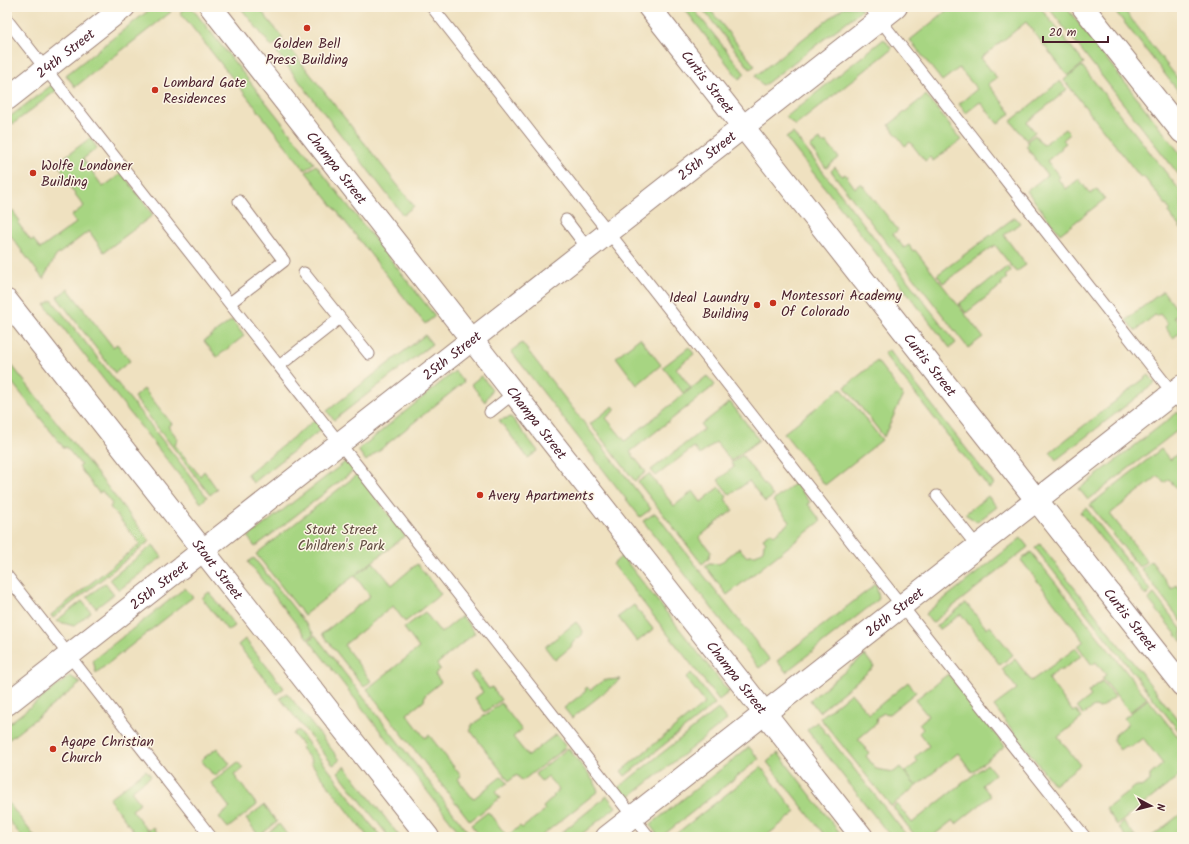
<svg xmlns="http://www.w3.org/2000/svg" width="1189" height="844" viewBox="0 0 1189 844" font-family="Kalam,sans-serif">
  <rect width="100%" height="100%" fill="#fcf5e5"/>
  <filter id="ink" filterUnits="userSpaceOnUse"><feTurbulence type="fractalNoise" baseFrequency=".025" numOctaves="2"/><feDisplacementMap in="SourceGraphic" scale="8" xChannelSelector="R" yChannelSelector="G"/><feConvolveMatrix kernelMatrix="1 2 1 2 8 2 1 2 1" color-interpolation-filters="sRGB"/></filter>
  <filter id="wash" filterUnits="userSpaceOnUse"><feTurbulence type="fractalNoise" baseFrequency=".012" numOctaves="4" result="noise"/><feDisplacementMap in="SourceGraphic" scale="16" xChannelSelector="R" yChannelSelector="G"/><feGaussianBlur stdDeviation="0.9" result="paint"/><feColorMatrix in="noise" values="0 0 0 0 0 0 0 0 0 0 0 0 0 0 0 0 0 1.4 0 .05"/><feComposite in="paint" operator="in"/></filter>
  <g filter="url(#wash)">
    <rect width="100%" height="100%" fill="#efe1c0"/>
    <!-- green -->
    <path fill="#a7d582" stroke="#787a56" d="M 153,7 L 167,7 L 171,12 L 75,87 L 66,75 Z
      M 187,7 L 191,7 L 314,163 L 305,170 L 180,12 Z
      M 240,7 L 258,7 L 283,38 L 272,47 Z
      M 683,7 L 692,7 L 745,74 L 739,79 Z
      M 701,7 L 708,7 L 755,66 L 750,69 Z
      M 844,7 L 859,7 L 862,10 L 763,86 L 755,76 Z
      M 951,7 L 1040,7 L 1084,63 L 1068,76 L 1026,22 L 981,58 L 997,78 L 988,84 L 1011,113 L 998,124 L 980,102 L 966,113 L 959,104 L 977,89 L 959,68 L 942,81 L 910,40 Z
      M 1048,7 L 1066,7 L 1182,156 L 1182,179 Z
      M 1112,7 L 1122,7 L 1182,84 L 1182,96 Z
      M 884,39 L 892,49 L 795,126 L 786,117 Z
      M 285,42 L 414,206 L 403,215 L 275,50 Z
      M 1082,66 L 1182,193 L 1182,230 L 1168,212 L 1170,210 L 1143,176 L 1141,178 L 1064,80 Z
      M 1060,81 L 1067,90 L 1027,122 L 1035,132 L 1026,140 L 1011,121 Z
      M 53,84 L 57,90 L 13,124 L 8,118 Z
      M 926,95 L 961,140 L 933,161 L 930,157 L 925,161 L 910,142 L 905,146 L 889,125 Z
      M 1065,129 L 1070,134 L 1063,140 L 1066,143 L 1061,147 L 1062,148 L 1047,161 L 1060,177 L 1058,179 L 1066,189 L 1079,179 L 1090,194 L 1097,189 L 1105,199 L 1060,234 L 1027,191 L 1047,175 L 1026,146 L 1029,144 L 1027,141 L 1035,135 L 1043,145 Z
      M 793,133 L 956,343 L 950,348 L 786,138 Z
      M 90,138 L 97,148 L 83,159 L 103,187 L 122,173 L 153,215 L 104,252 L 89,231 L 56,256 L 43,279 L 7,231 L 7,214 L 12,210 L 20,221 L 18,223 L 31,241 L 33,239 L 40,249 L 76,223 L 71,216 L 84,206 L 62,177 L 65,174 L 57,163 Z
      M 820,139 L 822,143 L 827,143 L 839,158 L 826,168 L 810,147 Z
      M 316,165 L 435,316 L 425,324 L 306,172 Z
      M 835,167 L 842,176 L 845,174 L 855,188 L 861,183 L 898,230 L 893,234 L 904,248 L 909,245 L 913,251 L 915,250 L 983,337 L 968,348 L 831,171 Z
      M 1015,217 L 1020,223 L 1004,235 L 1026,265 L 1016,272 L 995,245 L 943,283 L 937,275 Z
      M 1008,266 L 1011,271 L 1005,276 L 1007,278 L 1001,283 L 1002,285 L 966,313 L 959,304 Z
      M 68,289 L 113,347 L 117,344 L 130,361 L 115,373 L 57,297 Z
      M 1163,291 L 1176,308 L 1180,305 L 1182,307 L 1182,311 L 1174,317 L 1182,327 L 1182,331 L 1173,338 L 1165,327 L 1168,324 L 1160,314 L 1157,316 L 1155,315 L 1135,331 L 1126,320 Z
      M 52,300 L 207,497 L 201,503 L 45,305 Z
      M 232,320 L 244,336 L 217,357 L 204,341 Z
      M 425,335 L 432,344 L 334,420 L 327,411 Z
      M 640,338 L 661,365 L 637,385 L 616,357 Z
      M 522,343 L 651,509 L 640,517 L 511,351 Z
      M 689,347 L 694,354 L 676,368 L 691,388 L 683,393 L 663,367 Z
      M 889,350 L 994,484 L 989,488 L 884,354 Z
      M 7,359 L 150,541 L 53,618 L 51,615 L 140,544 L 110,507 L 112,504 L 102,491 L 99,493 L 79,467 L 81,465 L 66,447 L 64,448 L 7,376 Z
      M 877,361 L 903,395 L 884,437 L 845,387 Z
      M 455,371 L 464,382 L 366,461 L 358,450 Z
      M 1149,375 L 1155,383 L 1056,460 L 1050,452 Z
      M 481,376 L 492,389 L 485,402 L 471,384 Z
      M 707,376 L 715,385 L 630,452 L 646,472 L 635,481 L 590,424 L 613,406 L 616,409 L 606,418 L 625,441 Z
      M 841,388 L 882,440 L 825,485 L 784,433 Z
      M 144,389 L 172,424 L 168,426 L 178,439 L 175,445 L 200,476 L 204,471 L 217,489 L 210,495 L 134,397 Z
      M 730,402 L 759,440 L 731,461 L 716,442 L 700,455 L 694,447 L 656,476 L 651,470 L 704,429 L 701,425 Z
      M 1178,412 L 1182,418 L 1182,427 L 1088,500 L 1079,489 Z
      M 511,417 L 538,451 L 528,458 L 499,420 Z
      M 316,419 L 323,428 L 253,483 L 247,474 Z
      M 1161,449 L 1170,460 L 1176,455 L 1182,463 L 1182,496 L 1169,479 L 1164,483 L 1158,476 L 1110,514 L 1147,561 L 1139,567 L 1090,505 Z
      M 742,455 L 773,496 L 765,502 L 749,481 L 730,495 L 718,480 L 734,467 L 731,463 Z
      M 349,459 L 357,468 L 255,547 L 248,537 Z
      M 358,474 L 405,536 L 304,615 L 256,554 Z
      M 649,474 L 674,506 L 693,491 L 701,502 L 719,487 L 727,497 L 725,499 L 733,510 L 699,537 L 711,552 L 708,559 L 702,564 L 638,482 Z
      M 795,483 L 810,502 L 808,504 L 821,521 L 727,595 L 705,566 L 709,563 L 719,564 L 739,548 L 747,557 L 748,555 L 756,555 L 763,550 L 764,544 L 766,542 L 763,538 L 771,532 L 774,535 L 790,522 L 773,501 Z
      M 988,496 L 997,507 L 977,522 L 965,514 Z
      M 1086,508 L 1151,591 L 1146,596 L 1080,512 Z
      M 655,513 L 770,660 L 759,668 L 643,521 Z
      M 1021,538 L 1028,547 L 932,623 L 925,614 Z
      M 1040,544 L 1182,725 L 1182,735 L 1035,548 Z
      M 153,545 L 162,557 L 119,590 L 110,579 Z
      M 1031,552 L 1147,698 L 1130,712 L 1102,678 L 1106,675 L 1096,662 L 1092,665 L 1078,646 L 1084,641 L 1021,560 Z
      M 622,556 L 729,692 L 719,700 L 613,564 Z
      M 254,558 L 314,634 L 308,639 L 248,562 Z
      M 1151,561 L 1172,589 L 1177,585 L 1182,592 L 1182,622 L 1141,569 Z
      M 373,562 L 392,585 L 417,564 L 441,594 L 405,622 L 393,606 L 344,645 L 371,681 L 364,687 L 322,634 L 370,596 L 355,576 Z
      M 105,583 L 114,594 L 96,608 L 87,597 Z
      M 876,584 L 879,599 L 786,672 L 777,661 Z
      M 185,588 L 193,597 L 96,673 L 93,660 Z
      M 209,592 L 235,626 L 228,631 L 202,598 Z
      M 1154,594 L 1182,630 L 1182,642 L 1148,599 Z
      M 82,601 L 91,612 L 74,626 L 56,621 Z
      M 966,603 L 987,629 L 990,626 L 1013,655 L 1000,665 L 961,614 L 939,630 L 936,626 Z
      M 634,605 L 653,629 L 637,642 L 618,617 Z
      M 425,612 L 441,633 L 462,616 L 475,633 L 437,664 L 440,669 L 435,674 L 441,682 L 425,695 L 424,701 L 407,714 L 425,738 L 429,735 L 461,776 L 458,779 L 473,799 L 502,776 L 507,783 L 495,792 L 500,798 L 470,821 L 367,689 L 419,648 L 404,628 Z
      M 576,622 L 583,631 L 582,635 L 571,644 L 572,646 L 555,660 L 545,647 Z
      M 315,635 L 472,837 L 463,837 L 309,640 Z
      M 245,639 L 284,688 L 277,694 L 238,645 Z
      M 1076,648 L 1081,656 L 1062,670 L 1059,670 L 1048,678 L 1073,712 L 1076,710 L 1082,718 L 1058,737 L 1080,765 L 1054,785 L 994,706 L 1017,689 L 1002,669 L 1015,659 L 1031,681 Z
      M 865,655 L 874,667 L 819,712 L 810,700 Z
      M 476,671 L 489,689 L 492,687 L 501,700 L 485,712 L 475,698 L 483,692 L 470,675 Z
      M 691,673 L 715,704 L 625,776 L 621,771 L 705,703 L 686,678 Z
      M 948,674 L 1005,746 L 972,772 L 958,753 L 891,806 L 820,718 L 851,693 L 869,714 L 908,682 L 916,692 L 889,714 L 884,713 L 877,717 L 876,724 L 858,739 L 869,753 L 866,756 L 876,769 L 894,772 L 900,767 L 915,785 L 905,772 L 918,762 L 915,757 L 929,746 L 919,733 L 923,729 L 919,724 L 928,716 L 915,700 Z
      M 70,676 L 81,683 L 7,741 L 7,725 Z
      M 621,679 L 572,718 L 564,708 L 586,691 L 585,689 L 587,687 L 590,690 L 604,680 Z
      M 1102,681 L 1115,697 L 1100,708 L 1094,707 L 1083,715 L 1077,707 L 1091,696 L 1088,692 Z
      M 287,693 L 340,760 L 333,765 L 280,698 Z
      M 1148,699 L 1182,742 L 1182,774 L 1117,825 L 1106,809 L 1136,786 L 1141,787 L 1150,781 L 1150,775 L 1163,764 L 1143,738 L 1131,747 L 1125,746 L 1120,750 L 1113,740 L 1115,735 L 1128,724 L 1124,718 Z
      M 501,703 L 522,730 L 513,737 L 528,756 L 556,734 L 566,747 L 522,781 L 517,775 L 509,781 L 470,730 L 472,728 L 471,726 Z
      M 718,709 L 727,720 L 628,798 L 619,787 Z
      M 817,722 L 908,837 L 891,837 L 807,730 Z
      M 298,730 L 380,836 L 379,837 L 368,837 L 311,763 L 312,761 L 301,748 L 303,746 L 293,734 Z
      M 749,747 L 759,759 L 661,837 L 659,837 L 650,825 Z
      M 217,748 L 230,764 L 214,776 L 201,760 Z
      M 568,748 L 595,783 L 598,791 L 540,837 L 481,837 L 471,825 L 488,812 L 507,836 L 520,826 L 522,828 L 545,810 L 543,807 L 554,797 L 553,795 L 559,790 L 548,777 L 542,782 L 535,774 Z
      M 778,753 L 843,837 L 826,837 L 767,762 Z
      M 238,762 L 243,769 L 234,775 L 257,805 L 228,828 L 219,817 L 230,808 L 211,783 Z
      M 987,764 L 995,774 L 982,785 L 991,796 L 956,824 L 953,820 L 934,835 L 935,837 L 916,837 L 893,807 L 897,804 L 912,823 Z
      M 345,766 L 400,837 L 389,837 L 338,772 Z
      M 761,767 L 796,812 L 765,837 L 672,837 Z
      M 146,770 L 151,776 L 131,791 L 140,803 L 138,804 L 139,805 L 132,810 L 148,831 L 153,827 L 160,837 L 142,837 L 141,835 L 138,837 L 109,799 Z
      M 607,796 L 616,807 L 578,837 L 556,837 Z
      M 7,801 L 35,837 L 22,837 L 7,818 Z
      M 264,805 L 277,822 L 259,836 L 246,819 Z
      M 1182,813 L 1182,837 L 1151,837 Z
      M 1124,822 L 1136,837 L 1126,837 L 1119,827 Z
      M 279,824 L 289,837 L 263,837 Z"/>
  </g>
  <g filter="url(#ink)">
    <g fill="none" stroke-linecap="round" stroke-linejoin="round">
      <!-- service casing -->
      <g stroke="#9c8076" stroke-width="13">
        <path id="service" d="M 432,7 L 879,577 L 1085,837
          M 870,7 L 1182,405
          M 7,20 L 649,837
          M 566,220 L 588,249
          M 304,273 L 369,354
          M 230,303 L 284,261 L 239,201
          M 279,366 L 340,318
          M 490,412 L 514,393
          M 937,496 L 977,546
          M 7,576 L 211,837"/>
      </g>
      <!-- minor casing -->
      <g stroke="#9c8076" stroke-width="24">
        <g id="minor">
          <path id="s1" d="M 649,7 L 1182,685"/>
          <path id="s2" d="M 7,99 L 124,7"/>
          <path id="s3" d="M 7,704 L 896,7"/>
          <path id="s4" d="M 607,837 L 1182,386"/>
        </g>
      </g>
      <!-- tertiary casing -->
      <g stroke="#9c8076" stroke-width="24">
        <path id="tertiary" d="M 1083,7 L 1182,132"/>
      </g>
      <!-- secondary casing -->
      <g stroke="#9c8076" stroke-width="24">
        <g id="secondary">
          <path id="s5" d="M 211,7 L 862,837"/>
          <path id="s6" d="M 7,301 L 428,837"/>
        </g>
      </g>
      <!-- service -->
      <use href="#service" stroke="#fff" stroke-width="11"/>
      <!-- minor -->
      <use href="#minor" stroke="#fff" stroke-width="22"/>
      <!-- tertiary -->
      <use href="#tertiary" stroke="#fff" stroke-width="22"/>
      <!-- secondary -->
      <use href="#secondary" stroke="#fff" stroke-width="22"/>
    </g>
  </g>
  <!-- markers -->
  <g fill="#c8321e" stroke="#fcf5e5" stroke-width="1.5">
    <circle cx="307" cy="28" r="4"/>
    <circle cx="155" cy="90" r="4"/>
    <circle cx="33" cy="173" r="4"/>
    <circle cx="773" cy="303" r="4"/>
    <circle cx="757" cy="305" r="4"/>
    <circle cx="480" cy="495" r="4"/>
    <circle cx="53" cy="749" r="4"/>
  </g>
  <g text-anchor="middle" stroke-width="3" stroke-linejoin="round" paint-order="stroke">
    <!-- poi labels -->
    <g font-size="14" fill="#4a1f2b" stroke="#fcf5e5" text-anchor="start">
      <text x="307" y="48" text-anchor="middle">Golden Bell<tspan x="307" dy="16">Press Building</tspan></text>
      <text x="163" y="87">Lombard Gate<tspan x="163" dy="16">Residences</tspan></text>
      <text x="41" y="170">Wolfe Londoner<tspan x="41" dy="16">Building</tspan></text>
      <text x="781" y="300">Montessori Academy<tspan x="781" dy="16">Of Colorado</tspan></text>
      <text x="749" y="302" text-anchor="end">Ideal Laundry<tspan x="749" dy="16">Building</tspan></text>
      <text x="488" y="500">Avery Apartments</text>
      <text x="61" y="746">Agape Christian<tspan x="61" dy="16">Church</tspan></text>
    </g>
    <!-- street labels -->
    <g font-size="14" fill="#4a1f2b" stroke="#fcf5e5">
      <text dy="5" stroke="none"><textPath href="#s2" startOffset="74">24th Street</textPath></text>
      <text dy="5" stroke="none"><textPath href="#s1" startOffset="95">Curtis Street</textPath></text>
      <text dy="5" stroke="none"><textPath href="#s3" startOffset="889">25th Street</textPath></text>
      <text dy="5" stroke="none"><textPath href="#s5" startOffset="204">Champa Street</textPath></text>
      <text dy="5" stroke="none"><textPath href="#s3" startOffset="565">25th Street</textPath></text>
      <text dy="5" stroke="none"><textPath href="#s1" startOffset="455">Curtis Street</textPath></text>
      <text dy="5" stroke="none"><textPath href="#s5" startOffset="528">Champa Street</textPath></text>
      <text dy="5" stroke="none"><textPath href="#s6" startOffset="341">Stout Street</textPath></text>
      <text dy="5" stroke="none"><textPath href="#s3" startOffset="193">25th Street</textPath></text>
      <text dy="5" stroke="none"><textPath href="#s4" startOffset="365">26th Street</textPath></text>
      <text dy="5" stroke="none"><textPath href="#s1" startOffset="779">Curtis Street</textPath></text>
      <text dy="5" stroke="none"><textPath href="#s5" startOffset="852">Champa Street</textPath></text>
    </g>
    <!-- park labels -->
    <g font-size="14" fill="#614c41" stroke="#fcf5e5">
      <text x="341" y="534">Stout Street<tspan x="341" dy="16">Children's Park</tspan></text>
    </g>
  </g>
  <!-- margin -->
  <rect width="1189" height="844" fill="none" stroke="#fcf5e5" stroke-width="24"/>
  <!-- north arrow -->
  <g transform="translate(1151 806) rotate(97)" stroke="#fcf5e5" stroke-width="3" paint-order="stroke">
  <path d="M0-3L7 15L0 10L-7 15Z" fill="#4a1f2b"/>
  <text y="-6" font-size="11" font-weight="bold" text-anchor="middle" fill="#4a1f2b">N</text>
  </g>
  <!-- scale -->
  <path d="M1043 36v6h65v-6" fill="none" stroke="#4a1f2b" stroke-width="2"/>
  <text x="1049" y="36" font-size="12" fill="#4a1f2b" stroke="#fcf5e5" stroke-width="3" paint-order="stroke">20 m</text>
</svg>
